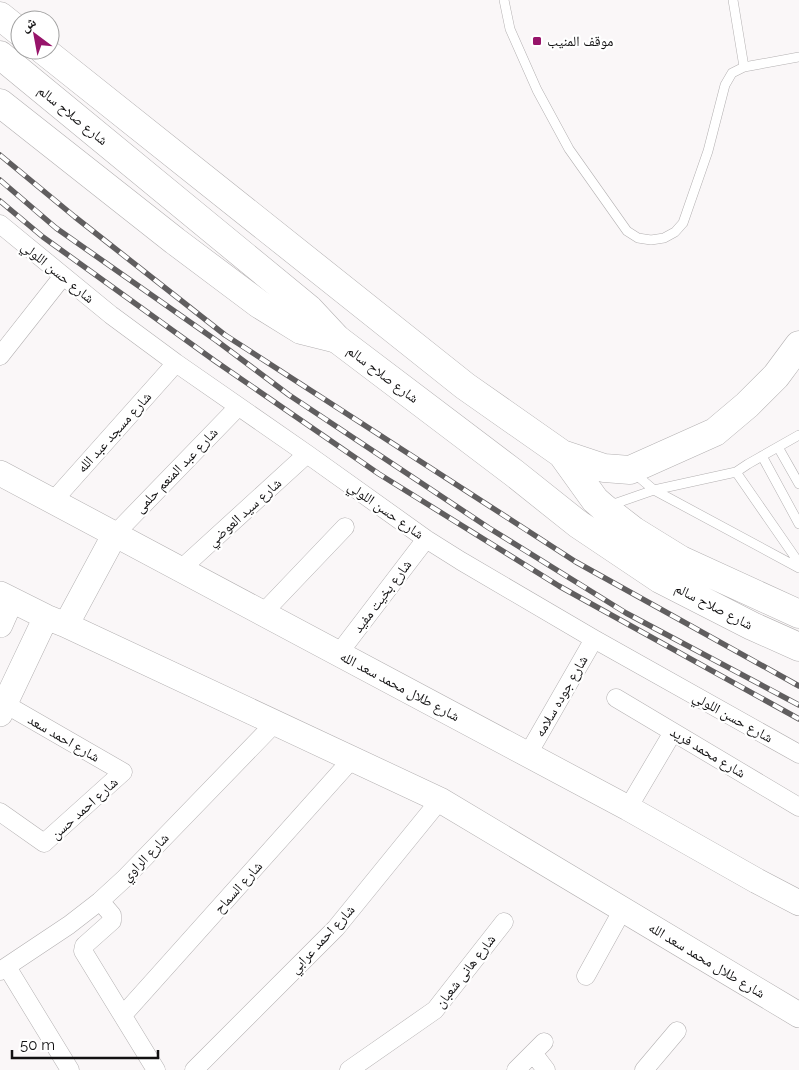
<svg xmlns="http://www.w3.org/2000/svg" width="799" height="1070" viewBox="0 0 799 1070" font-family="Raleway,'Noto Naskh Arabic',sans-serif">
  <rect width="100%" height="100%" fill="#faf7f8"/>
  <g fill="none" stroke-linecap="round" stroke-linejoin="round">
    <!-- service casing -->
    <g stroke="#b3b0b1" stroke-width="10">
      <path id="service" d="M 504,0 L 510,29 L 537,90 L 569,149 L 627,231 L 638,238 L 651,240 L 664,238 L 675,232 L 683,223 L 708,151 L 725,85 L 732,73 L 744,67 L 799,57
        M 733,0 L 744,67
        M 778,447 L 799,484
        M 762,456 L 799,524
        M 736,472 L 799,563
        M 634,473 L 654,490 L 799,568
        M 608,506 L 654,490 L 736,472 L 748,464 L 799,435"/>
    </g>
    <!-- minor casing -->
    <g stroke="#b3b0b1" stroke-width="19">
      <path id="minor" d="M 0,224 L 111,315 L 176,363 L 307,454 L 426,539 L 461,561 L 594,639 L 799,754
        M 0,356 L 63,276
        M 53,501 L 176,363
        M 115,534 L 238,407
        M 181,569 L 307,454
        M 263,613 L 345,527
        M 339,653 L 426,539
        M 616,698 L 799,807
        M 528,754 L 594,639
        M 628,808 L 673,732
        M 0,812 L 44,843 L 123,772 L 5,704
        M 100,901 L 112,915 L 112,921 L 85,945 L 84,946 L 83,951 L 156,1070
        M 7,967 L 70,1070
        M 0,971 L 69,925 L 100,901 L 124,879 L 275,723
        M 586,976 L 623,909
        M 123,1015 L 353,758
        M 533,1053 L 546,1070
        M 194,1070 L 336,928 L 440,800
        M 349,1070 L 435,1010 L 504,922
        M 516,1070 L 544,1042
        M 644,1070 L 677,1031"/>
    </g>
    <!-- secondary casing -->
    <g stroke="#b3b0b1" stroke-width="26">
      <path id="secondary" d="M 0,473 L 628,808 L 757,881 L 799,903
        M 0,594 L 46,617 L 66,625 L 440,800 L 799,1015
        M 0,625 L 11,600
        M 66,625 L 115,534
        M 0,714 L 46,617"/>
    </g>
    <!-- trunk casing -->
    <g stroke="#b3b0b1" stroke-width="29">
      <path id="trunk" d="M 0,16 L 20,32
        M 43,50 L 465,386 L 562,454 L 595,500 L 603,507 L 634,531 L 681,560 L 799,614
        M 0,55 L 309,309 L 337,339 L 514,473 L 578,524 L 660,579 L 752,626 L 799,647
        M 562,454 L 604,468 L 630,470 L 715,432 L 747,405 L 776,376 L 799,345"/>
    </g>
    <!-- motorway casing -->
    <g stroke="#b3b0b1" stroke-width="29">
      <path id="motorway" d="M 0,103 L 175,241 L 259,304 L 301,330 L 337,339"/>
    </g>
    <!-- service -->
    <use href="#service" stroke="#fff" stroke-width="9"/>
    <!-- minor -->
    <use href="#minor" stroke="#fff" stroke-width="18"/>
    <!-- secondary -->
    <use href="#secondary" stroke="#fff" stroke-width="25"/>
    <!-- trunk -->
    <use href="#trunk" stroke="#fff" stroke-width="28"/>
    <!-- motorway -->
    <use href="#motorway" stroke="#fff" stroke-width="28"/>
    <!-- rail casing -->
    <g stroke="#605e5f" stroke-width="5.5">
      <path id="rail" d="M 0,155 L 75,217 L 225,335 L 576,562 L 799,686
        M 0,180 L 56,228 L 217,341 L 289,395 L 489,528 L 626,613 L 799,705
        M 0,201 L 43,237 L 215,361 L 379,474 L 559,586 L 799,719"/>
    </g>
    <!-- rail -->
    <use href="#rail" stroke="#fff" stroke-width="4" stroke-dasharray="11" stroke-linecap="butt"/>
  </g>
  <!-- markers -->
  <rect fill="#97146a" stroke="#fff" stroke-width="2" x="532" y="36" width="10" height="10" rx="2.5"/>
  <g text-anchor="middle" stroke-width="4.5" stroke-linejoin="round" paint-order="stroke">
    <!-- poi labels -->
    <g font-size="14" fill="#121112" stroke="#fff" text-anchor="start">
      <text x="547" y="46">موقف المنيب</text>
    </g>
    <!-- street labels -->
    <g font-size="14" fill="#121112" stroke="#fff">
      <text transform="translate(73 115) rotate(39)" y="5">شارع صلاح سالم</text>
      <text transform="translate(58 272) rotate(39)" y="5">شارع حسن اللولي</text>
      <text transform="translate(383 374) rotate(37)" y="5">شارع صلاح سالم</text>
      <text transform="translate(114 432) rotate(-48)" y="5">شارع مسجد عبد الله</text>
      <text transform="translate(176 470) rotate(-46)" y="5">شارع عبد المنعم حلمى</text>
      <text transform="translate(386 510) rotate(35)" y="5">شارع حسن اللولي</text>
      <text transform="translate(244 512) rotate(-42)" y="5">شارع سيد العوضي</text>
      <text transform="translate(382 596) rotate(-53)" y="5">شارع بخيت مفيد</text>
      <text transform="translate(714 606) rotate(27)" y="5">شارع صلاح سالم</text>
      <text transform="translate(400 686) rotate(28)" y="5">شارع طلال محمد سعد الله</text>
      <text transform="translate(561 696) rotate(-60)" y="5">شارع جوده سلامه</text>
      <text transform="translate(733 717) rotate(29)" y="5">شارع حسن اللولي</text>
      <text transform="translate(64 738) rotate(30)" y="5">شارع احمد سعد</text>
      <text transform="translate(708 752) rotate(31)" y="5">شارع محمد فريد</text>
      <text transform="translate(84 808) rotate(-42)" y="5">شارع احمد حسن</text>
      <text transform="translate(145 857) rotate(-46)" y="5">شارع الراوي</text>
      <text transform="translate(238 887) rotate(-48)" y="5">شارع السماح</text>
      <text transform="translate(322 939) rotate(-47)" y="5">شارع احمد عرابي</text>
      <text transform="translate(707 960) rotate(31)" y="5">شارع طلال محمد سعد الله</text>
      <text transform="translate(465 971) rotate(-52)" y="5">شارع هانى شعبان</text>
    </g>
  </g>
  <!-- north arrow -->
  <g transform="translate(35 35) rotate(328)"><circle r="24" fill="#ffffff" stroke="#a0a0a0"/>
  <path d="M0-4L9 19L0 12L-9 19Z" fill="#97146a"/>
  <text y="-8" font-size="14" font-weight="bold" text-anchor="middle" fill="#121112">ش</text>
  </g>
  <!-- scale -->
  <path d="M12 1050v8h146v-8" fill="none" stroke="#121112" stroke-width="2.5"/>
  <text x="20" y="1050" font-size="15" fill="#121112" stroke="#ffffff" stroke-width="4" paint-order="stroke">50 m</text>
</svg>
